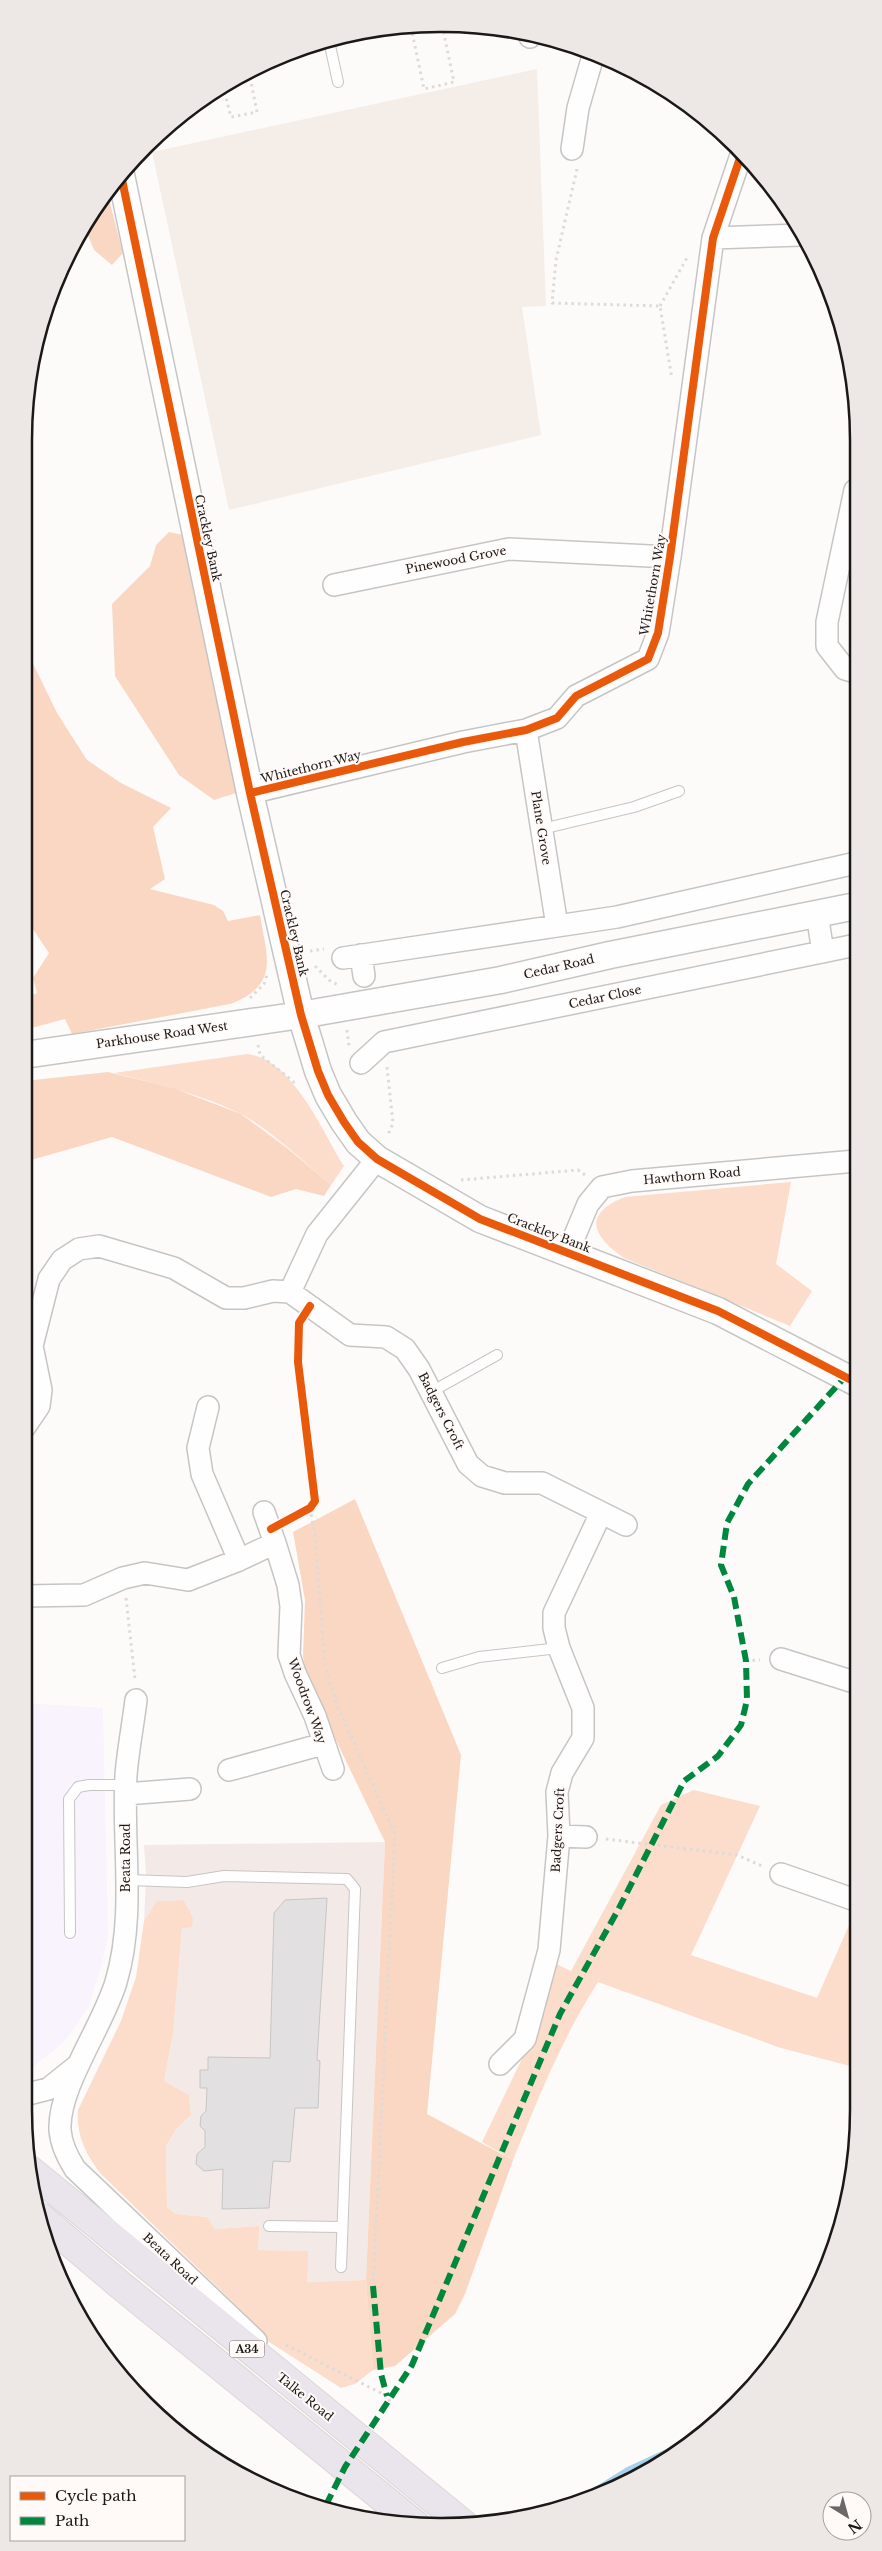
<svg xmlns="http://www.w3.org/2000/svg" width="882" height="2551" viewBox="0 0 882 2551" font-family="'Libre Baskerville',serif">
  <rect width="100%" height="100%" fill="#fdfbf9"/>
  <!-- commercial -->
  <path fill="#f3eae7" d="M 385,1842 L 366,2280 L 307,2282 L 307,2251 L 258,2250 L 258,2226 L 215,2229 L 207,2217 L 176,2214 L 167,2207 L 166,2146 L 175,2131 L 191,2115 L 189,2095 L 164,2081 L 173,2034 L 182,1928 L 193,1918 L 184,1900 L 158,1901 L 144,1921 L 146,1875 L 144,1845 Z"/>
  <!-- industrial -->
  <path fill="#f8f3fc" d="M 24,1703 L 103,1708 L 108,1934 L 102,1964 L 88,2008 L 64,2042 L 24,2074 Z
    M 124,2379 L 236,2471 L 187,2441 Z"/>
  <!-- built -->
  <path fill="#f4ede8" d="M 537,69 L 546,306 L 522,307 L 541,435 L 229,510 L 152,152 Z"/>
  <!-- green -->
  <path fill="#fcdcca" d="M 247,1054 C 292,1058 322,1131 344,1166 L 331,1185 C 305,1163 270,1129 241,1114 C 202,1094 156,1084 114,1073 Z
    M 791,1182 L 776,1264 L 812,1291 L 790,1326 L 624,1258 C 592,1236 582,1214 625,1197 Z
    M 694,1790 L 760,1806 L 691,1955 L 817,1998 L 853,1916 L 858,1918 L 858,2068 L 781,2048 L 598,1982 C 562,2038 538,2099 513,2160 L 482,2142 L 530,2042 L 552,1962 L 571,1971 L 661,1805 Z
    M 184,1900 L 193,1918 L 192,1927 L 182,1928 L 173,2034 L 164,2081 L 189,2095 L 191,2115 L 175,2131 L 166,2146 L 167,2207 L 176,2214 L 207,2217 L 215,2229 L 259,2226 L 258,2250 L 308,2251 L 307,2282 L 366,2280 L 373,2370 L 355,2384 L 341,2388 L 266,2340 L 244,2313 L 101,2174 C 86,2155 76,2135 78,2110 L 121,2021 L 136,1977 L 144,1921 L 157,1901 Z"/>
  <!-- forest -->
  <path fill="#f9d7c3" d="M 107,192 L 123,253 L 112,265 L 94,250 L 85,228 Z
    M 169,532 L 184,535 L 239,792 L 214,800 L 179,775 L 115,676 L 112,604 L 150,566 L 156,545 Z
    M 24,645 L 57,713 L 87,760 L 121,783 L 171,808 L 153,827 L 165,879 L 150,889 L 214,905 L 223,911 L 228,921 L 260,915 C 267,958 280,985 230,1004 L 72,1034 L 65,1019 L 24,1030 L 24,998 L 37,993 L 33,978 L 49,953 L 24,916 Z
    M 108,1072 L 173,1088 L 241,1114 L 287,1148 L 331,1185 L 324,1196 L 296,1189 L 271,1197 L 112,1137 L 24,1162 L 24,1081 Z
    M 355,1499 L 461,1755 L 427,2114 L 513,2160 L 465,2294 L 455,2314 L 395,2366 L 373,2370 L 366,2280 L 385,1842 L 307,1680 L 303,1656 L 305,1600 L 293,1532 Z"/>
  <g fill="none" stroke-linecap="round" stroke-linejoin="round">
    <!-- stream -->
    <path stroke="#a5d1ea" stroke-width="6" d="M 586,2496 L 628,2470 L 695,2439"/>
  </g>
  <!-- building -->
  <path fill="#e2e0e1" stroke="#c6c5c5" d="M 327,1898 L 317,2060 L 320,2061 L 318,2108 L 295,2108 L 290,2162 L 273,2161 L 269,2208 L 222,2209 L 223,2169 L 204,2171 L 196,2164 L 197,2154 L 205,2147 L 205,2131 L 200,2126 L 201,2116 L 206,2111 L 207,2088 L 200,2088 L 200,2070 L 208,2070 L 208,2057 L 270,2058 L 274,1913 L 285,1900 Z"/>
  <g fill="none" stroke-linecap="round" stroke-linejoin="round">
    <!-- service casing -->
    <g stroke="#c7c5c4" stroke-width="12">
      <path id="service" d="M 329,41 L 338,82
        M 542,829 L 634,807 L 679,791
        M 431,1392 L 497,1355
        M 442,1668 L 479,1657 L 559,1648
        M 128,1880 L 187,1882 L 224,1876 L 347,1879 L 355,1889 L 341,2267
        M 70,1933 L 69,1799 L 78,1787 L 89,1785 L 126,1785
        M 269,2226 L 342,2227"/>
    </g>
    <!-- minor casing -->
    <g stroke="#c7c5c4" stroke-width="24">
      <path id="minor" d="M 529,35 L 530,37
        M 572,149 L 578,108 L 593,56
        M 713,238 L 801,235
        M 855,490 L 827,622 L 827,646 L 845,669 L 855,672
        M 334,585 L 509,549 L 670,557
        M 526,730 L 557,926
        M 250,793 L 463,742 L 526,730 L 557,718 L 576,696 L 648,659 L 658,633 L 670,557 L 713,238 L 741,155
        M 817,914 L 823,952
        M 361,955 L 364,976
        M 343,958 L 617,917 L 856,863
        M 361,1063 L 384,1042 L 856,945
        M 568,1252 L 588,1204 L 602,1187 L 632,1181 L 856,1161
        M 290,1292 L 350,1335 L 386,1337 L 405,1349 L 419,1369 L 468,1464 L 482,1476 L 505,1483 L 542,1483 L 626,1525
        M 208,1407 L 198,1448 L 202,1474 L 239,1560
        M 24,1428 L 39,1406 L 41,1390 L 32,1346 L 49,1279 L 62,1260 L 79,1249 L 99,1246 L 174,1268 L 226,1298 L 244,1298 L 273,1291 L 290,1292 L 317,1234 L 377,1159
        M 264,1512 L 275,1543
        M 24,1596 L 84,1595 L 123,1578 L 145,1573 L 188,1580 L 239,1560 L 275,1543 L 288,1585 L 291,1606 L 289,1655 L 295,1673 L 315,1716 L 333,1769
        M 781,1659 L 857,1683
        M 136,1700 C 133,1725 128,1750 126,1775 C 122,1843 136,1915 116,1982 C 103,2026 58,2087 60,2130 C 61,2144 68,2158 75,2169 L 256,2341
        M 229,1770 L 323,1744
        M 126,1794 L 190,1789
        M 559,1836 L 586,1837
        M 781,1874 L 858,1901
        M 500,2064 L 525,2039 L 549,1950 L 559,1836 L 557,1792 L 562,1773 L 583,1738 L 583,1708 L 559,1648 L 554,1628 L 554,1613 L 601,1513
        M 24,2095 L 48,2089 L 78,2065"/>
    </g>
    <!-- tertiary casing -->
    <g stroke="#c7c5c4" stroke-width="29">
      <path id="tertiary" d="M 121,175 L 250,793 L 301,1015 L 318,1071 L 328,1095 L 344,1122 L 358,1142 L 377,1159 L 480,1219 L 718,1311 L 857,1383
        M 24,1055 L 301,1015 L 501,980 L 610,955 L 856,906"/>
    </g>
    <!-- trunk casing -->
    <g stroke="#dad8d7" stroke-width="30">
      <path id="trunk" d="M 30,2170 L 466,2526
        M 40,2217 L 119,2284 L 416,2525"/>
    </g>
    <!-- path -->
    <path stroke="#dcdbda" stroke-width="3" stroke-dasharray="2.5 4" stroke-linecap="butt" d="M 411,27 L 424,89 L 454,82 L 442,25
      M 223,86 L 231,117 L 257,112 L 249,72
      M 577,169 L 556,260 L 552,303 L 660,306 L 672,379
      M 660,306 L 688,256
      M 310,951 L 324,949
      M 315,966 L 329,980 L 338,985
      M 250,998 L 264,984 L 267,975
      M 347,1030 L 349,1046
      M 258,1045 L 260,1055 L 294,1082 L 298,1080
      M 387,1067 L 393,1123 L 387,1137
      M 461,1180 L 578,1170 L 585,1175
      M 310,1508 L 315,1535 L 325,1667 L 337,1705 L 395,1834 L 373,2286
      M 126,1598 L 135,1679
      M 746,1661 L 760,1660
      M 606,1839 L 737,1855 L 762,1866
      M 286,2345 L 387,2396 L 390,2402"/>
    <!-- service -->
    <use href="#service" stroke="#fffefe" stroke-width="10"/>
    <!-- minor -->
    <use href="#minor" stroke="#fffefe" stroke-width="21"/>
    <!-- tertiary -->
    <use href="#tertiary" stroke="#fffefe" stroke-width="26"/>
    <!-- trunk -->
    <use href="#trunk" stroke="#eae5ec" stroke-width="28"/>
    <!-- quiet -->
    <path stroke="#00873e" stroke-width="6" stroke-dasharray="12 6" stroke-linecap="butt" d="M 373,2286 L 381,2374 L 387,2396
      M 326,2505 L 345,2467 L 412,2365 L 560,2014 L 618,1910 L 684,1781 L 718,1756 L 741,1725 L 747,1700 L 746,1661 L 734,1597 L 721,1565 L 727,1523 L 748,1484 L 845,1377"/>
    <!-- cycleway casing -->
    <g stroke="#fffaf7" stroke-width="11">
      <path id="cycleway" d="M 121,175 L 250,793 L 301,1015 L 318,1071 L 328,1095 L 344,1122 L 358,1142 L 377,1159 L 480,1219 L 718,1311 L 857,1383
        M 250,793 L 463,742 L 526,730 L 557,718 L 576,696 L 648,659 L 658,633 L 670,557 L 713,238 L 741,155
        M 271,1529 L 310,1508 L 315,1501 L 298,1362 L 299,1323 L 310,1306"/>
    </g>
    <!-- cycleway -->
    <use href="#cycleway" stroke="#e8590c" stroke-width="8"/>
  </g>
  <g text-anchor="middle" stroke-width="4" stroke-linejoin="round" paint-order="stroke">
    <!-- shield labels -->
    <rect fill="#fffaf7" stroke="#5f5c5a" stroke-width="1" x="229.5" y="2340.5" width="35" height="17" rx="4"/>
    <g font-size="11" font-weight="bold" fill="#1b1817">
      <text x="247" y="2353">A34</text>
    </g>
    <!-- street labels -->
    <g font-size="12" fill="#1b1817" stroke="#fffaf7">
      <text transform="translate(208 538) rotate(78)" y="4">Crackley Bank</text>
      <text transform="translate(456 560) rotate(-11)" y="4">Pinewood Grove</text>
      <text transform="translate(653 585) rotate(-80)" y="4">Whitethorn Way</text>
      <text transform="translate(311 767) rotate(-14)" y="4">Whitethorn Way</text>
      <text transform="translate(541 828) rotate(81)" y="4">Plane Grove</text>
      <text transform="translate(294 933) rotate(77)" y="4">Crackley Bank</text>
      <text transform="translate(559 967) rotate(-13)" y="4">Cedar Road</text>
      <text transform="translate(605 997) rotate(-12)" y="4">Cedar Close</text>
      <text transform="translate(162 1035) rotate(-8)" y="4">Parkhouse Road West</text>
      <text transform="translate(692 1176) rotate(-5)" y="4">Hawthorn Road</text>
      <text transform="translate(549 1233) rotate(21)" y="4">Crackley Bank</text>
      <text transform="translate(441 1411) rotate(63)" y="4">Badgers Croft</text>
      <text transform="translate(307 1701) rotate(70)" y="4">Woodrow Way</text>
      <text transform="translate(558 1830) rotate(-87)" y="4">Badgers Croft</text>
      <text transform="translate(126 1858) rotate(-90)" y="4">Beata Road</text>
      <text transform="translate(170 2259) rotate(43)" y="4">Beata Road</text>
      <text transform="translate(305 2397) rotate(39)" y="4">Talke Road</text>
    </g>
  </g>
  <!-- crop -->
  <path d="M0 0H882V2551H0ZM440 32H442A408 408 0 0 1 850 440V2110A408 408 0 0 1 442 2518H440A408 408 0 0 1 32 2110V440A408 408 0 0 1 440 32Z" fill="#ede8e5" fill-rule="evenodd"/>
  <path fill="none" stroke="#1b1817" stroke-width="2.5" d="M440 32H442A408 408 0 0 1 850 440V2110A408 408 0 0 1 442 2518H440A408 408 0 0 1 32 2110V440A408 408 0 0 1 440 32Z"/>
  <!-- legend -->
  <rect x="10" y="2476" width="175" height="65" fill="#fffaf7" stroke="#a4a09d"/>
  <rect x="20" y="2492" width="25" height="8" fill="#e8590c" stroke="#a4a09d"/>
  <text x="55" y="2501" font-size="15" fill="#1b1817">Cycle path</text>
  <rect x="20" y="2517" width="25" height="8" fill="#00873e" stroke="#a4a09d"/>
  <text x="55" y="2526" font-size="15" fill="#1b1817">Path</text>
  <!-- north arrow -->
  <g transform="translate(847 2516) rotate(143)"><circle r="24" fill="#fffaf7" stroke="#a4a09d"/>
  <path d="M0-4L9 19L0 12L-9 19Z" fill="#6a6766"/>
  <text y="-8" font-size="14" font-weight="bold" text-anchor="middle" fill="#1b1817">N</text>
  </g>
</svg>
